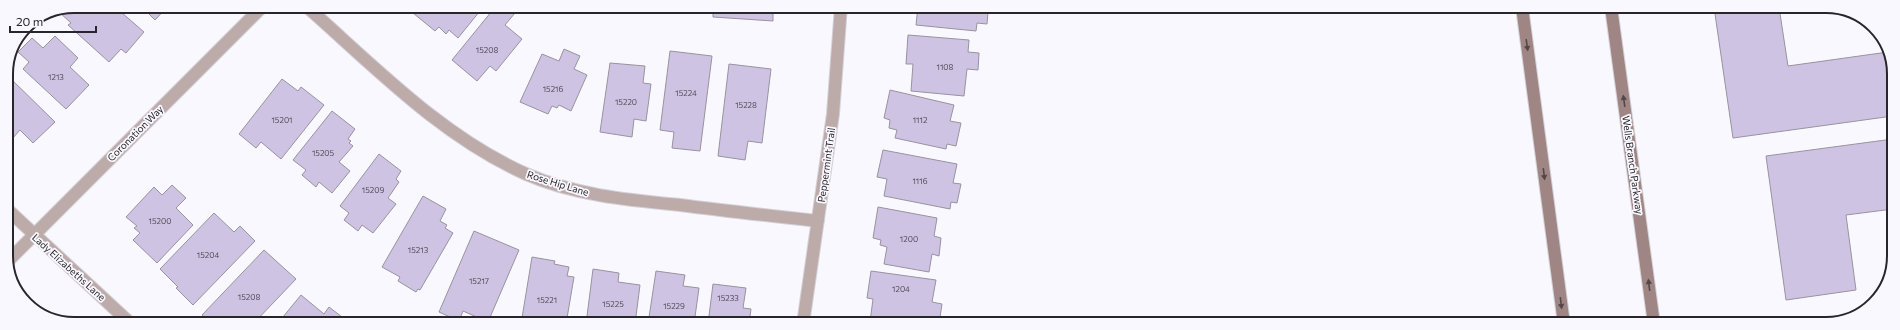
<svg xmlns="http://www.w3.org/2000/svg" width="1900" height="330" viewBox="0 0 1900 330" font-family="Commissioner,sans-serif">
  <rect width="100%" height="100%" fill="#faf8ff"/>
  <!-- building -->
  <path fill="#cfc3e3" stroke="#97939e" d="M 74,6 L 114,6 L 144,32 L 126,53 L 121,49 L 109,62 L 68,25 L 71,23 L 59,12 L 63,8 Z
    M 141,6 L 168,6 L 155,20 Z
    M 419,6 L 484,6 L 458,38 L 449,30 L 446,34 L 439,27 L 435,31 L 413,13 Z
    M 496,6 L 506,6 L 515,13 L 505,25 L 522,39 L 496,71 L 490,66 L 477,81 L 452,60 Z
    M 702,6 L 780,6 L 780,11 L 773,11 L 773,21 L 713,17 L 713,11 L 702,10 Z
    M 918,6 L 978,6 L 977,11 L 988,12 L 987,24 L 977,23 L 976,31 L 916,25 Z
    M 1714,7 L 1779,7 L 1788,66 L 1888,52 L 1893,60 L 1893,116 L 1733,138 Z
    M 908,35 L 969,40 L 968,52 L 979,53 L 978,70 L 967,69 L 964,96 L 911,91 L 913,64 L 906,64 Z
    M 55,36 L 78,58 L 70,67 L 89,85 L 66,109 L 23,69 L 29,62 L 18,52 L 32,38 L 43,48 Z
    M 564,49 L 580,56 L 574,69 L 587,75 L 571,111 L 559,105 L 557,108 L 552,106 L 548,114 L 520,102 L 542,54 L 559,61 Z
    M 670,51 L 712,56 L 700,151 L 672,148 L 674,132 L 660,130 Z
    M 610,63 L 645,66 L 643,83 L 651,84 L 646,121 L 634,119 L 632,137 L 600,132 Z
    M 729,64 L 771,69 L 762,143 L 748,141 L 745,160 L 718,156 Z
    M 8,76 L 55,122 L 33,143 L 20,130 L 12,139 L 7,135 L 6,78 Z
    M 282,79 L 298,91 L 301,87 L 324,105 L 281,159 L 261,142 L 256,148 L 239,134 Z
    M 890,90 L 954,105 L 950,121 L 961,123 L 956,146 L 947,144 L 946,149 L 895,138 L 897,130 L 889,128 L 890,120 L 884,118 Z
    M 332,111 L 355,129 L 348,139 L 351,141 L 349,143 L 353,146 L 339,162 L 350,171 L 332,193 L 319,182 L 316,187 L 302,175 L 306,170 L 293,160 Z
    M 1893,139 L 1893,209 L 1846,215 L 1856,290 L 1786,300 L 1766,156 Z
    M 883,150 L 957,164 L 953,183 L 961,184 L 957,203 L 951,202 L 950,209 L 884,196 L 887,179 L 877,177 Z
    M 379,154 L 401,171 L 396,179 L 399,182 L 388,198 L 396,204 L 373,233 L 362,225 L 358,231 L 344,220 L 349,213 L 340,206 Z
    M 172,185 L 186,198 L 176,208 L 193,225 L 157,263 L 133,240 L 140,233 L 134,228 L 137,226 L 126,217 L 154,187 L 162,195 Z
    M 423,196 L 446,209 L 440,221 L 447,225 L 445,228 L 453,233 L 420,290 L 418,289 L 416,292 L 398,281 L 400,277 L 382,267 Z
    M 878,207 L 937,218 L 934,236 L 941,238 L 939,256 L 932,254 L 929,272 L 884,264 L 887,247 L 880,245 L 881,240 L 873,238 Z
    M 214,213 L 234,232 L 240,226 L 255,241 L 193,305 L 176,288 L 178,287 L 160,269 Z
    M 474,231 L 519,250 L 488,322 L 463,311 L 459,321 L 439,312 Z
    M 264,250 L 296,279 L 254,323 L 211,323 L 202,315 Z
    M 532,257 L 555,261 L 554,264 L 569,267 L 567,276 L 574,277 L 566,324 L 521,324 Z
    M 593,269 L 619,273 L 618,282 L 640,285 L 635,324 L 586,324 Z
    M 656,271 L 685,275 L 683,286 L 699,288 L 694,324 L 648,324 Z
    M 871,271 L 936,280 L 932,302 L 942,304 L 939,324 L 884,324 L 870,322 L 873,299 L 867,298 Z
    M 713,284 L 746,288 L 743,308 L 751,309 L 749,324 L 708,324 Z
    M 301,295 L 324,314 L 329,307 L 346,320 L 343,323 L 278,323 Z"/>
  <g fill="none" stroke-linecap="round" stroke-linejoin="round">
    <!-- minor casing -->
    <g stroke="#d4d2d9" stroke-width="14">
      <path id="minor" d="M 306,6 C 375,67 441,136 526,174 C 574,195 628,200 680,205 C 726,211 772,216 818,221
        M 8,210 L 130,323
        M 8,261 L 263,6
        M 803,324 L 833,114 L 841,6"/>
    </g>
    <!-- secondary casing -->
    <g stroke="#d4d2d9" stroke-width="14">
      <path id="secondary" d="M 1522,7 L 1564,324
        M 1611,7 L 1654,324"/>
    </g>
    <!-- minor -->
    <use href="#minor" stroke="#bdabaa" stroke-width="12"/>
    <!-- secondary -->
    <use href="#secondary" stroke="#9f8684" stroke-width="12"/>
  </g>
  <!-- one-way arrows -->
  <defs><path id="oneway-solid" d="M-6-.8H1V-3.2L6.5 0L1 3.2V.8H-6Z"/></defs>
  <g fill="#52484a">
    <use href="#oneway-solid" transform="translate(1527 45) rotate(82)"/>
    <use href="#oneway-solid" transform="translate(1624 101) rotate(-98)"/>
    <use href="#oneway-solid" transform="translate(1544 174) rotate(83)"/>
    <use href="#oneway-solid" transform="translate(1649 285) rotate(-97)"/>
    <use href="#oneway-solid" transform="translate(1561 303) rotate(83)"/>
  </g>
  <g text-anchor="middle" stroke-width="3.5" stroke-linejoin="round" paint-order="stroke">
    <!-- number labels -->
    <g font-size="8" fill="#524d59">
      <text x="487" y="53">15208</text>
      <text x="945" y="70">1108</text>
      <text x="56" y="80">1213</text>
      <text x="553" y="92">15216</text>
      <text x="686" y="96">15224</text>
      <text x="626" y="105">15220</text>
      <text x="746" y="108">15228</text>
      <text x="282" y="123">15201</text>
      <text x="920" y="123">1112</text>
      <text x="323" y="156">15205</text>
      <text x="920" y="184">1116</text>
      <text x="373" y="193">15209</text>
      <text x="160" y="224">15200</text>
      <text x="909" y="242">1200</text>
      <text x="418" y="253">15213</text>
      <text x="208" y="258">15204</text>
      <text x="479" y="284">15217</text>
      <text x="901" y="292">1204</text>
      <text x="249" y="300">15208</text>
      <text x="728" y="301">15233</text>
      <text x="547" y="303">15221</text>
      <text x="613" y="307">15225</text>
      <text x="674" y="309">15229</text>
    </g>
    <!-- street labels -->
    <g font-size="10" fill="#28262b" stroke="#faf8ff">
      <text transform="translate(135 133) rotate(-45)" y="4">Coronation Way</text>
      <text transform="translate(826 165) rotate(-82)" y="4">Peppermint Trail</text>
      <text transform="translate(1633 165) rotate(82)" y="4">Wells Branch Parkway</text>
      <text transform="translate(558 183) rotate(17)" y="4">Rose Hip Lane</text>
      <text transform="translate(69 267) rotate(42)" y="4">Lady Elizabeths Lane</text>
    </g>
  </g>
  <!-- crop -->
  <path d="M0 0H1900V330H0ZM74 13H1826A61 61 0 0 1 1887 74V256A61 61 0 0 1 1826 317H74A61 61 0 0 1 13 256V74A61 61 0 0 1 74 13Z" fill="#faf8ff" fill-rule="evenodd"/>
  <path fill="none" stroke="#28262b" stroke-width="2" d="M74 13H1826A61 61 0 0 1 1887 74V256A61 61 0 0 1 1826 317H74A61 61 0 0 1 13 256V74A61 61 0 0 1 74 13Z"/>
  <!-- scale -->
  <path d="M10 26v6h86v-6" fill="none" stroke="#28262b" stroke-width="2"/>
  <text x="16" y="26" font-size="12" fill="#28262b" stroke="#faf8ff" stroke-width="3" paint-order="stroke">20 m</text>
</svg>
